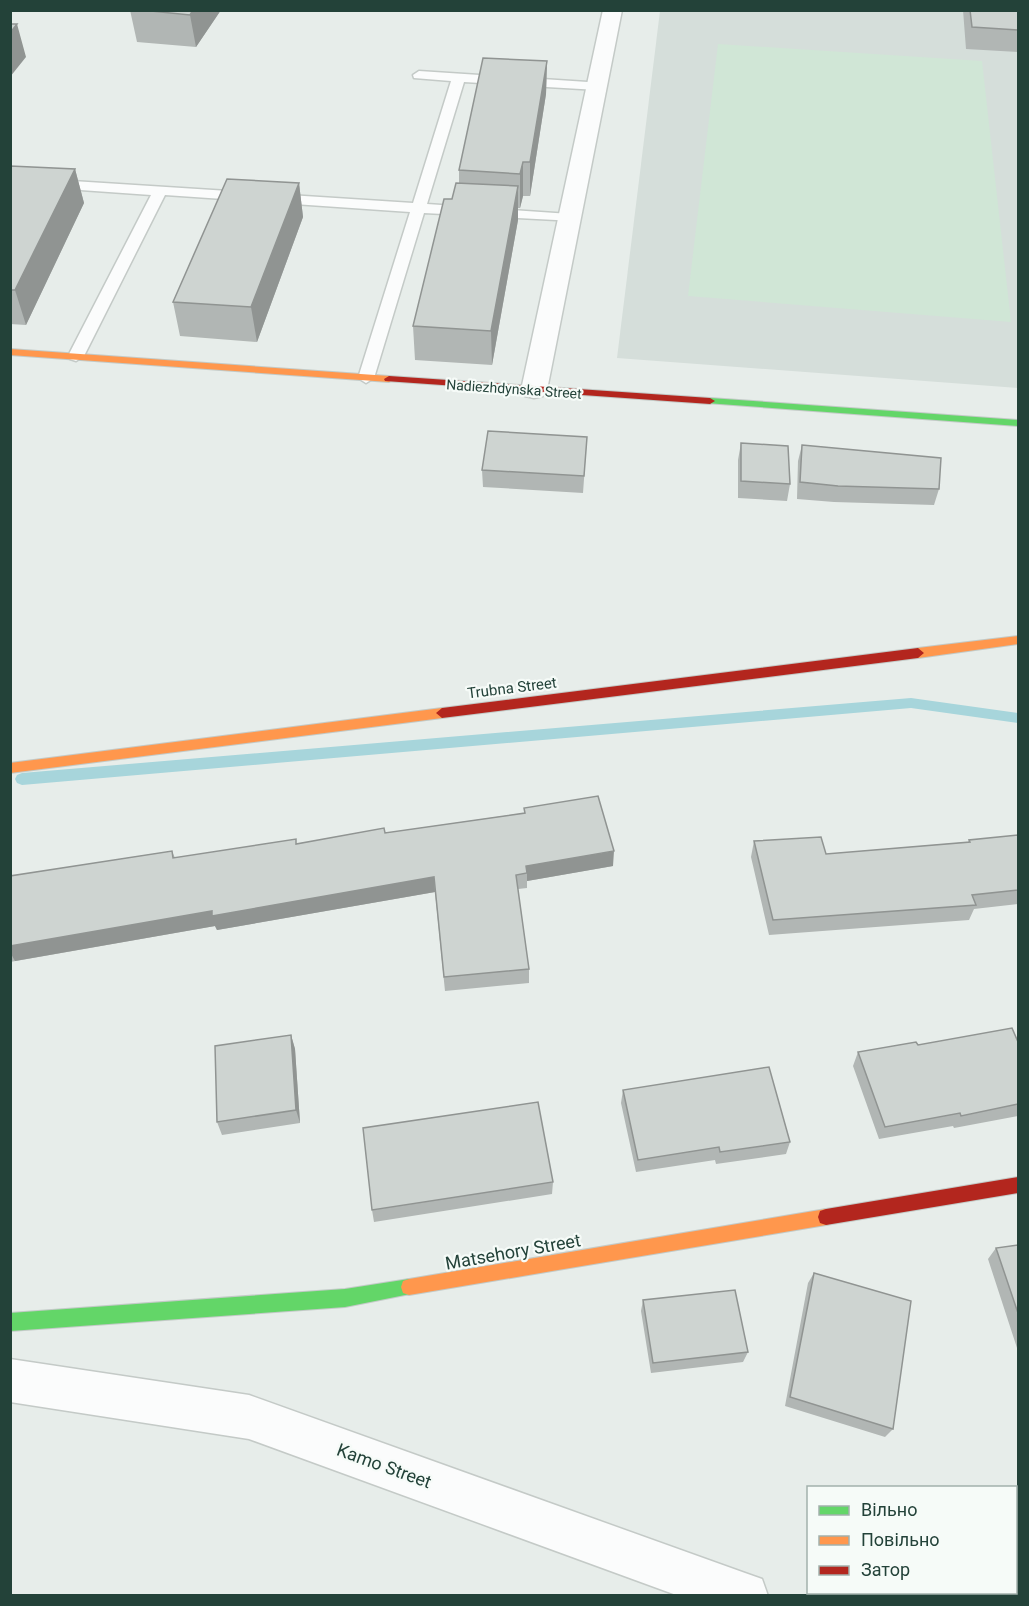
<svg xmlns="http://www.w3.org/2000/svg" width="1029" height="1606" viewBox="0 0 1029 1606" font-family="Roboto,sans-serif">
  <rect width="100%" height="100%" fill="#e7edea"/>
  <!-- built -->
  <path fill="#d5deda" d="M 660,11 L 1018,11 L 1018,388 L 617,358 Z"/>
  <!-- green -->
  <path fill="#d0e6d6" d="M 718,44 L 982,61 L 1011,322 L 688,296 Z"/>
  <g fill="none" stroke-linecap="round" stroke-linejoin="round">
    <!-- stream -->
    <path fill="#a7d5db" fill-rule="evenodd" d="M 911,698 L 1018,713 L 1018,723 L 911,708 L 22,785 L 17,783 L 15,779 L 17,775 L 22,773 Z"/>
    <!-- lane casing -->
    <g stroke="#c4cac7" stroke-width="3">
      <path id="lane" d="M 419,71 L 603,83 L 604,86 L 603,89 L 598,90 L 464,82 L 427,204 L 570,214 L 577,218 L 575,221 L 424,213 L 374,378 L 366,383 L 358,378 L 410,212 L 165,195 L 84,356 L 76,361 L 70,359 L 68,356 L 151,195 L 10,185 L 10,177 L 413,203 L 451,81 L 414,78 L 413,75 Z"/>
    </g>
    <!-- street casing -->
    <g stroke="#c4cac7" stroke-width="3">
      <path id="street" d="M 603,10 L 622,10 L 547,390 L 543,396 L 534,398 L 525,396 L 521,390 Z
        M 10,1359 L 249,1395 L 745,1573 L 762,1579 L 768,1596 L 679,1596 L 249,1439 L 10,1402 Z"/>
    </g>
    <!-- fast casing -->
    <g stroke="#c3cac7" stroke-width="2">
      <path id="fast" d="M 710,398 L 1018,420 L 1018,426 L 706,403 L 705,401 Z
        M 409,1279 L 415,1281 L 417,1287 L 415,1293 L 345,1307 L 10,1331 L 10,1313 L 345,1289 Z"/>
    </g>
    <!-- slow casing -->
    <g stroke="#c3cac7" stroke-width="2">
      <path id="slow" d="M 10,349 L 389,376 L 394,379 L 389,382 L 10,355 Z
        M 1018,636 L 1018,644 L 918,658 L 912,653 L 918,648 Z
        M 442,708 L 448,713 L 442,718 L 10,773 L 10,763 Z
        M 826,1209 L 832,1211 L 834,1217 L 832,1223 L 826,1225 L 409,1295 L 403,1293 L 401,1287 L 403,1281 L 409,1279 Z"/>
    </g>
    <!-- jam casing -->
    <g stroke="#c3cac7" stroke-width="2">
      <path id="jam" d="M 389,376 L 710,398 L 715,401 L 710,404 L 385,381 L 384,379 Z
        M 918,648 L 924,653 L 918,658 L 442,718 L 436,713 L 442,708 Z
        M 1018,1177 L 1018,1193 L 826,1225 L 820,1223 L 818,1217 L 820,1211 L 826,1209 Z"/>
    </g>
    <!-- lane -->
    <use href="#lane" fill="#fbfcfc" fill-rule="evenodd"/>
    <!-- street -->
    <use href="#street" fill="#fbfcfc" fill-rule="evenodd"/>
    <!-- fast -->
    <use href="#fast" fill="#63d668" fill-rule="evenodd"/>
    <!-- slow -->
    <use href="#slow" fill="#ff974d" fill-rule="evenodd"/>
    <!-- jam -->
    <use href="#jam" fill="#b3261e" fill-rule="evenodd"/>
  </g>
  <!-- wall -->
  <path fill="#b1b6b4" d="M 130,10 L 221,10 L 196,47 L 137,42 Z
    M 963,10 L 1018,10 L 1018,52 L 966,49 Z
    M 547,61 L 546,94 L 530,196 L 523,196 L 520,208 L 518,208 L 518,220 L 492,365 L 415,360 L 413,326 L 452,199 L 459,183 L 459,170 Z
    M 10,166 L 75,169 L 84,203 L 26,325 L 10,324 Z
    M 299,183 L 303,217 L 257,342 L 180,336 L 173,302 Z
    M 587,437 L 583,493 L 483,487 L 482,470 Z
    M 741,443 L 790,484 L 787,501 L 738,498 L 738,460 Z
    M 802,445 L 939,489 L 934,505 L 834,502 L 797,499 L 798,461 Z
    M 524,808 L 613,866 L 527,881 L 527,888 L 518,889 L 529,969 L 529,983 L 445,991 L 435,892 L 217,930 L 215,926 L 10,962 L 10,876 L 172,851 L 175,858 L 385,833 L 524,813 Z
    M 1018,835 L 1018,904 L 974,909 L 969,920 L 769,935 L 751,857 L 754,841 L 826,854 L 968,842 L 969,840 Z
    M 291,1035 L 295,1049 L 300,1123 L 222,1135 L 217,1122 Z
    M 1018,1042 L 1018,1116 L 954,1128 L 953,1126 L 879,1139 L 853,1066 L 858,1052 L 918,1045 Z
    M 623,1090 L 790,1142 L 786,1154 L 716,1164 L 715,1160 L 636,1172 L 621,1103 Z
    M 553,1182 L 552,1194 L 374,1222 L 372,1210 Z
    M 1018,1245 L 1018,1351 L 988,1259 L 996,1248 Z
    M 814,1273 L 893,1429 L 885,1437 L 785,1406 L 808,1283 Z
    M 643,1300 L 748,1352 L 743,1362 L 651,1373 L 641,1311 Z"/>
  <!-- shaded-wall -->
  <path fill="#909492" d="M 193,10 L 221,10 L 196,47 L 190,15 Z
    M 17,24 L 26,57 L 10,77 L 10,33 Z
    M 547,61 L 546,94 L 530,196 L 530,162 Z
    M 523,162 L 523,196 L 520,208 L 520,174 Z
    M 75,169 L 84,203 L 26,325 L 15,290 Z
    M 299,183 L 303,217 L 257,342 L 251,307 Z
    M 518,186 L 518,220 L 492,365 L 491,331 Z
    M 614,851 L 613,866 L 527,881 L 527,873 L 526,866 Z
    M 434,877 L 435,892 L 217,930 L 215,926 L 15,961 L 10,952 L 10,946 L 212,911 Z
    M 291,1035 L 295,1049 L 300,1123 L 296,1110 Z"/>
  <!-- building -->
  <path fill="#ced4d1" stroke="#909492" stroke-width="1.5" d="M 141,10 L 193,10 L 190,15 Z
    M 970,10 L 1018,10 L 1018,30 L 972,27 Z
    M 10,24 L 17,24 L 10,33 Z
    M 483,58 L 547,61 L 530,162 L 523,162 L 520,174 L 459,170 Z
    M 10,166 L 75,169 L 15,290 L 10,290 Z
    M 227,179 L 299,183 L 251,307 L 173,302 Z
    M 456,183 L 518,186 L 491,331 L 413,326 L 444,199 L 452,199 Z
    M 488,431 L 587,437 L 584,476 L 482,470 Z
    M 741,443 L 788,446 L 790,484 L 741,481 Z
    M 802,445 L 941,458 L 939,489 L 838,486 L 800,482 Z
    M 598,796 L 614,851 L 526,866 L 527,873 L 516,875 L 529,969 L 444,977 L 434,877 L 212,916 L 212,911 L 10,946 L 10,876 L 172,851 L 173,858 L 296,839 L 296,844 L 384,828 L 385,833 L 525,813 L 524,808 Z
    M 1018,835 L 1018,890 L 972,895 L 976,905 L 773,920 L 754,841 L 821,837 L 826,854 L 970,842 L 969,840 Z
    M 1012,1028 L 1018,1042 L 1018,1104 L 961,1116 L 960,1113 L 885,1127 L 858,1052 L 916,1042 L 918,1045 Z
    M 291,1035 L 296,1110 L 217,1122 L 215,1046 Z
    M 769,1067 L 790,1142 L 720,1152 L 719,1147 L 638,1160 L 623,1090 Z
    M 538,1102 L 553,1182 L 372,1210 L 363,1128 Z
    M 1018,1245 L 1018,1313 L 996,1248 Z
    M 814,1273 L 911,1301 L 893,1429 L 790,1397 Z
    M 735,1290 L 748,1352 L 653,1363 L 643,1300 Z"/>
  <g text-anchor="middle" stroke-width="4.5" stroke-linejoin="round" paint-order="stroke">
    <!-- far-street labels -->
    <g font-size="14" fill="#234239" stroke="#f6fbf8">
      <text transform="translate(514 389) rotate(4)" y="5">Nadiezhdynska Street</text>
    </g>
    <!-- street labels -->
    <g font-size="15" fill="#234239" stroke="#f6fbf8">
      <text transform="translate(512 688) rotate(-7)" y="5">Trubna Street</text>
    </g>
    <!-- near-street labels -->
    <g font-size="18" fill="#234239" stroke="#f6fbf8">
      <text transform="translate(513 1252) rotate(-10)" y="6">Matsehory Street</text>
      <text transform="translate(384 1466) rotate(20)" y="6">Kamo Street</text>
    </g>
  </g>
  <!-- border -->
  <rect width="1029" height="1606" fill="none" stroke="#234239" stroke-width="24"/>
  <!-- legend -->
  <rect x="807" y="1486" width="210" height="108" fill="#f6fbf8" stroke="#a2b1ac" stroke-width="1.5"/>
  <rect x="819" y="1506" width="30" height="9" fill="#63d668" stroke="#a2b1ac" stroke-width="1.5"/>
  <text x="861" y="1516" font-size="18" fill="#234239">Вільно</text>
  <rect x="819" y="1536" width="30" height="9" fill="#ff974d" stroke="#a2b1ac" stroke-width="1.5"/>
  <text x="861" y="1546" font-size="18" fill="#234239">Повільно</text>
  <rect x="819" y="1566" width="30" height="9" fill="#b3261e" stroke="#a2b1ac" stroke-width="1.5"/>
  <text x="861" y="1576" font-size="18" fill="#234239">Затор</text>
</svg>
